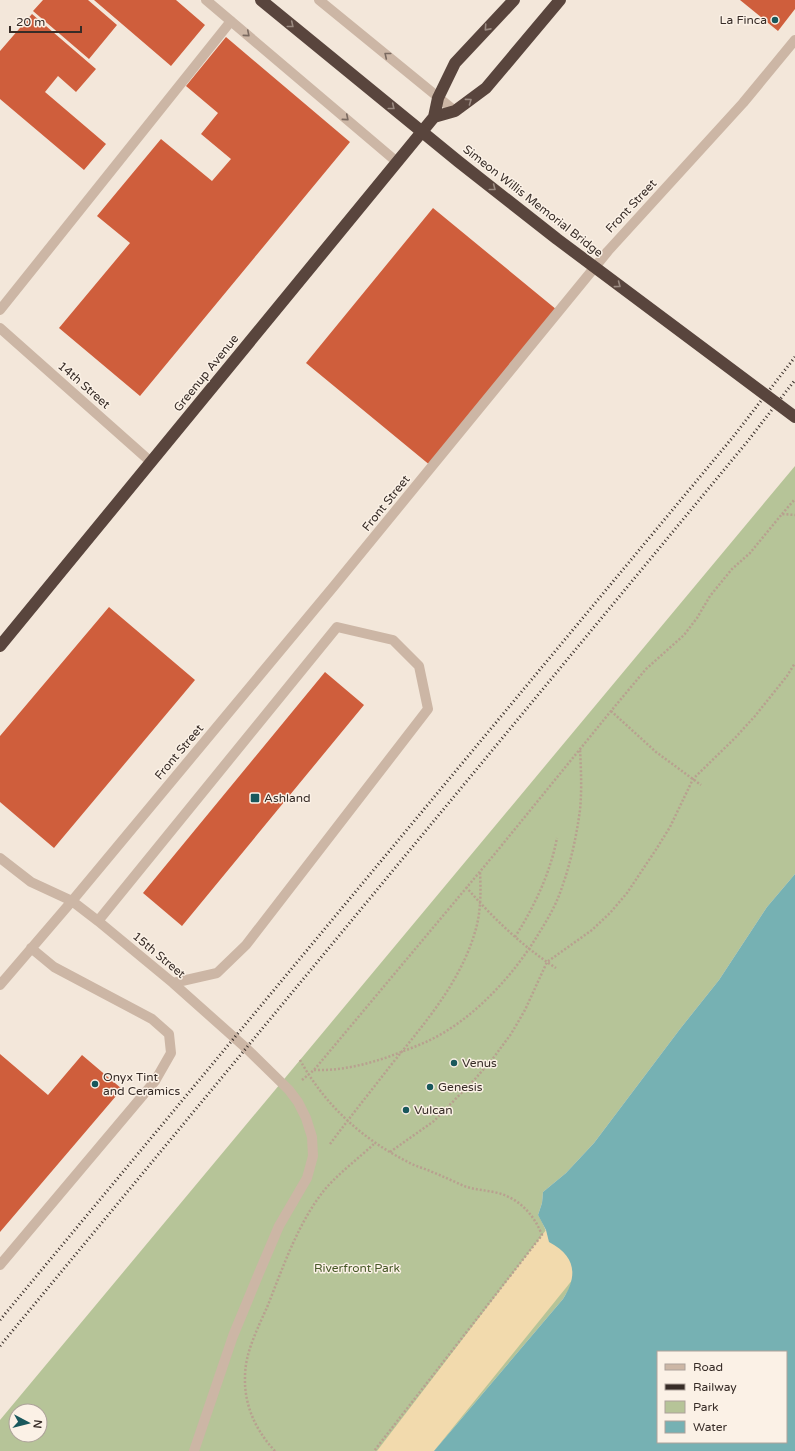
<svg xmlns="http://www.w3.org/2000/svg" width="795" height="1451" viewBox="0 0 795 1451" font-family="'Varela Round',sans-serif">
  <rect width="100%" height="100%" fill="#f3e7da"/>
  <!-- green -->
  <path fill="#b6c498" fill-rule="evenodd" d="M 795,466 L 795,874 L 767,907 L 719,980 L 680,1029 L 594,1143 L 566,1173 L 543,1192 L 542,1203 L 538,1215 C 543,1222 545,1230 549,1237 C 554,1246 570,1262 572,1270 C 575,1280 568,1291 563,1299 L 434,1451 L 0,1451 L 0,1420 ZM 16,1411 L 40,1411 L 40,1435 L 16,1435 Z"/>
  <!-- sand -->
  <path fill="#f2daad" d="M 546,1230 L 586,1263 L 434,1451 L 377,1451 Z"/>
  <!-- water -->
  <path fill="#76b1b3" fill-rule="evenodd" d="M 795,874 L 795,1451 L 434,1451 L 563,1299 C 578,1276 576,1256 549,1242 L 546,1230 L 538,1215 L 542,1203 L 543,1192 L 566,1173 L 594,1143 L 680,1029 L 719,980 L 767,907 ZM 658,1352 L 786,1352 L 786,1442 L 658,1442 Z"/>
  <!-- building -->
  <path fill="#cf5e3c" d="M 43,0 L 88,0 L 117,25 L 89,59 L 33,11 Z
    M 94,0 L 176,0 L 205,25 L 171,66 Z
    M 740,0 L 795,0 L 795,9 L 778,31 Z
    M 32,14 L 96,69 L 76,92 L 58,76 L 45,92 L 106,144 L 84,170 L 0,99 L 0,51 Z
    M 226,37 L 350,142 L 140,396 L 59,328 L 130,243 L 97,216 L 161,139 L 212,181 L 231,159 L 201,134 L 218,113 L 186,86 Z
    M 433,208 L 557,310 L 431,466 L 306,363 Z
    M 109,607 L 195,680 L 54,848 L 0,802 L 0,736 Z
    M 325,672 L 364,705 L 182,926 L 143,893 Z
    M 0,1054 L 48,1095 L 82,1055 L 122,1089 L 0,1232 Z"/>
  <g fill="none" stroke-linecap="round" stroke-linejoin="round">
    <!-- path -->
    <path stroke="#b8a08f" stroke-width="2.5" stroke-dasharray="2 2" stroke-linecap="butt" d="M 782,514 L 795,499
      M 611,711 L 656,752 L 701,785
      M 466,887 C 493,918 522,946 556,968
      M 515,937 C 534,907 550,874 557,838
      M 300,1060 C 325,1105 362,1139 408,1162 C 415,1166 423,1168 430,1171 C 442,1176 453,1181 464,1186 C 475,1190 486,1190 498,1193 C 520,1199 534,1215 542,1235 L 374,1451
      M 314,1070 C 339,1071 364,1065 388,1057 C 401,1052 415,1047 428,1041 C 473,1020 514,975 539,933 C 546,922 553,910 558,898 C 569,870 576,840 580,810 C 582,790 581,769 580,749
      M 302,1080 L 314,1070 L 493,856 L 611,711 L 646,669 L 684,635 L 697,618 L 710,596 L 732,569 L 750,553 L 782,514 L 795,515
      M 330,1144 C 350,1117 371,1091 391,1065 C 424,1024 460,983 475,932 C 481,913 481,891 480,872
      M 390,1152 L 434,1121 L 476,1078 L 494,1057 L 511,1034 L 525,1010 L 547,962 L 592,930 L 610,913 L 627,893 L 657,848 L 670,827 L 693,779 L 735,738 L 755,716 L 787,676 L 795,663
      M 275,1451 C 256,1431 244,1405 245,1377 C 245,1352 258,1328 268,1305 C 283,1267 297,1226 322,1193 C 335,1176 359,1158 375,1143"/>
    <!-- minor -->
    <path stroke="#ccb6a5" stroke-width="10" d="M 206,0 L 397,162
      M 319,0 L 455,111
      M 0,310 L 231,21
      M 0,328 L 151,462
      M 0,858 L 31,882 L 72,901 L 98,921 L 173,983 L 246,1048 L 289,1090 L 298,1102 L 306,1118 L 312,1137 L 313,1156 L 307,1178 L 279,1226 L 259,1273 L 233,1336 L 194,1451
      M 98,921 L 337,627 L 393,640 L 419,666 L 428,709 L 246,945 L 217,973 L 173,983
      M 0,985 L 72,901 L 334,586 L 608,251 L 743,103 L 795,40
      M 0,1265 L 155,1081 L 171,1053 L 169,1034 L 152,1019 L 54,967 L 31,948"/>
    <!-- highway -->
    <path stroke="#59453d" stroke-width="12" d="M 434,117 L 455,111 L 486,88 L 560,0
      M 0,646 L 434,117 L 438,98 L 455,63 L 514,0"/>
    <!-- rail -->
    <path stroke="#372c27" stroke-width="3" stroke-dasharray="1 3" stroke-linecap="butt" d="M 0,1320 L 733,437 L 795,357
      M 0,1346 L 747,442 L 795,380"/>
    <!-- highway-bridge -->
    <path stroke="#59453d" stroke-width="12" d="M 261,0 L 459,162 L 557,239 L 795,417"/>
  </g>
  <!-- one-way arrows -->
  <defs><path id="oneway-chevron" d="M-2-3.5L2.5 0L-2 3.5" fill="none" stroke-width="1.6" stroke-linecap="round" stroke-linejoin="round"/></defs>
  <g stroke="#9a8a81">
    <use href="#oneway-chevron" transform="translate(291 25) rotate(39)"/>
    <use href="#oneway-chevron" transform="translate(487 28) rotate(132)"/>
    <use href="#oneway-chevron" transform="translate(469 101) rotate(-36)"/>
    <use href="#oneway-chevron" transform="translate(392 107) rotate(39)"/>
    <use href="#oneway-chevron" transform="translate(493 188) rotate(38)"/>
    <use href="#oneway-chevron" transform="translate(618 285) rotate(37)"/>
  </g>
  <g stroke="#7a6a60">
    <use href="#oneway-chevron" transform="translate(247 34) rotate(40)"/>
    <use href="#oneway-chevron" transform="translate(387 55) rotate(-141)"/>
    <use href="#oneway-chevron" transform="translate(346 118) rotate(40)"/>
  </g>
  <!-- markers -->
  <g fill="#19585c" stroke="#fbf1e6" stroke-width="1.5">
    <circle cx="775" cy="20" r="4"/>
    <rect x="250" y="793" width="10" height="10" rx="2"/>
    <circle cx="454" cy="1063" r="4"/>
    <circle cx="95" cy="1084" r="4"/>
    <circle cx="430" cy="1087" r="4"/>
    <circle cx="406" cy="1110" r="4"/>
  </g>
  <g text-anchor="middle" stroke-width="3" stroke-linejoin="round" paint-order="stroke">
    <!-- poi labels -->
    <g font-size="12" fill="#372c27" stroke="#fbf1e6" text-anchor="start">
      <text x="767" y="24" text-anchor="end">La Finca</text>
      <text x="264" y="802">Ashland</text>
      <text x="462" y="1067">Venus</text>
      <text x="103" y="1081">Onyx Tint<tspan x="103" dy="14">and Ceramics</tspan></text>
      <text x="438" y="1091">Genesis</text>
      <text x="414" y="1114">Vulcan</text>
    </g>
    <!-- street labels -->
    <g font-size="12" fill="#372c27" stroke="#fbf1e6">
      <text transform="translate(533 201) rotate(38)" y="4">Simeon Willis Memorial Bridge</text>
      <text transform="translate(631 206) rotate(-47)" y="4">Front Street</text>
      <text transform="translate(206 373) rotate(-51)" y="4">Greenup Avenue</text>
      <text transform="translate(84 385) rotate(41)" y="4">14th Street</text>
      <text transform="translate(386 503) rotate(-51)" y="4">Front Street</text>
      <text transform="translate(179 752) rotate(-50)" y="4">Front Street</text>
      <text transform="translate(159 955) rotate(40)" y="4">15th Street</text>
    </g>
    <!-- park labels -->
    <g font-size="12" fill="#475828" stroke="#fbf1e6">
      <text x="357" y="1272">Riverfront Park</text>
    </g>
  </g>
  <!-- legend -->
  <rect x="657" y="1351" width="130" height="92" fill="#fbf1e6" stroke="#ada29a"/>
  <rect x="665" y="1364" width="20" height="6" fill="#ccb6a5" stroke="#ada29a"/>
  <text x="693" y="1371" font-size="12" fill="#372c27">Road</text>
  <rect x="665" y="1384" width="20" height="6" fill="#372c27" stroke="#ada29a"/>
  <text x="693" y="1391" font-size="12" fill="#372c27">Railway</text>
  <rect x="665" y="1401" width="20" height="12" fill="#b6c498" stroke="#ada29a"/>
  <text x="693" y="1411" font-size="12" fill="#372c27">Park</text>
  <rect x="665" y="1421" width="20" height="12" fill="#76b1b3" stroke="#ada29a"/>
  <text x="693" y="1431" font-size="12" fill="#372c27">Water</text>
  <!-- north arrow -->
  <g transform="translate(28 1423) rotate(97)"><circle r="19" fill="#fbf1e6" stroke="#ada29a"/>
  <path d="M0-3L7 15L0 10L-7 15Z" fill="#19585c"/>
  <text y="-6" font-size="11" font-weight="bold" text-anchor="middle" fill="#372c27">N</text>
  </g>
  <!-- scale -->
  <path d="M10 26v6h71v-6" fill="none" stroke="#372c27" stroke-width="2"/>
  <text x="16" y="26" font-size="12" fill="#372c27" stroke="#fbf1e6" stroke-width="3" paint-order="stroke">20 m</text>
</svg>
